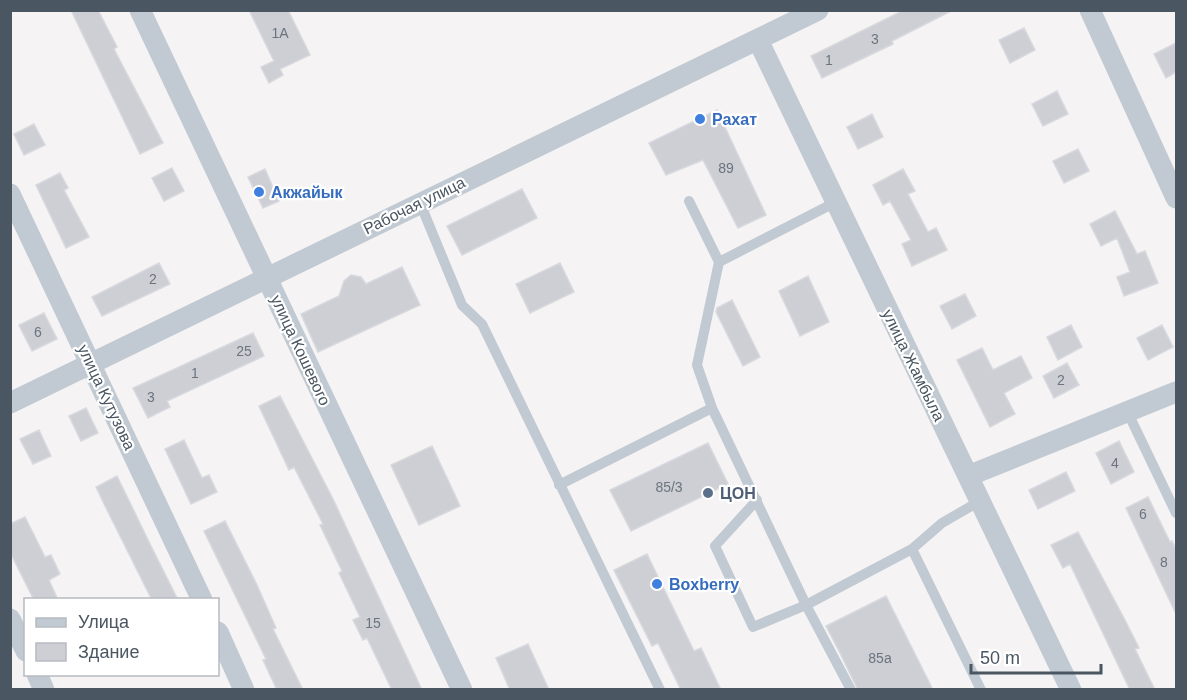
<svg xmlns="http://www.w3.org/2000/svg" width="1187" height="700" viewBox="0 0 1187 700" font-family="Helvetica,sans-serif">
  <rect width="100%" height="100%" fill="#f5f3f3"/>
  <!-- building -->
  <path fill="#cdcfd5" stroke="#d7d9de" stroke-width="1.5" d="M 71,10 L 98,10 L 117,47 L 114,49 L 163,143 L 140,154 Z
    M 249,10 L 288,10 L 310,55 L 280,69 L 283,75 L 269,83 L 261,67 L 274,61 Z
    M 904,10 L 953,10 L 892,41 L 893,44 L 822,78 L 811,56 Z
    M 1024,28 L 1035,50 L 1010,63 L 999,40 Z
    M 1176,43 L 1176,72 L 1166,78 L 1154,54 Z
    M 1057,91 L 1068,114 L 1043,126 L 1032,104 Z
    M 717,110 L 766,215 L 738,228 L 703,160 L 666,175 L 649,143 Z
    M 872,114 L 883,137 L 858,149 L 847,127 Z
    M 34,124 L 45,145 L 24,155 L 14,134 Z
    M 1078,149 L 1089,171 L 1064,183 L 1053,161 Z
    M 172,168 L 184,191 L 164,201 L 152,178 Z
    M 265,169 L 279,201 L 263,208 L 248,177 Z
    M 903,169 L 915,191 L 908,194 L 928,232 L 936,228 L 947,250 L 912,266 L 902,244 L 911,240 L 890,201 L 883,205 L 873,185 Z
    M 60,173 L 68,188 L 64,190 L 89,237 L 66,248 L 36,185 Z
    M 522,189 L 537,218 L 462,255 L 447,226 Z
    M 1115,211 L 1137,254 L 1145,251 L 1158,283 L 1124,296 L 1117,277 L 1130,272 L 1117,238 L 1101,246 L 1090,224 Z
    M 159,263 L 170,284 L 102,316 L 92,297 Z
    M 560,263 L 574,292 L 530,313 L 516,284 Z
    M 402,267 L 420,305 L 318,352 L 301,314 L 339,296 L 344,281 L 351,275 L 361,277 L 366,284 Z
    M 808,276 L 829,322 L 800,336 L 779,291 Z
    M 965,294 L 976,316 L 952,329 L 940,306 Z
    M 732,300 L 760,357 L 743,366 L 716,312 L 717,308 Z
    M 44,313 L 57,339 L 32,351 L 19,325 Z
    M 1071,325 L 1082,347 L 1058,360 L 1047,337 Z
    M 1162,325 L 1173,347 L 1148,360 L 1137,338 Z
    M 253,333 L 264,356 L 167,401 L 170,407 L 148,418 L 133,388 Z
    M 982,348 L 993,370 L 1021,356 L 1032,378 L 1004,393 L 1015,414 L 990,427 L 957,360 Z
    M 1067,363 L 1079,385 L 1054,398 L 1043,376 Z
    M 280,396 L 333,499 L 422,690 L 392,690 L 367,638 L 363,640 L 353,620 L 360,617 L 339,573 L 342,571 L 320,525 L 323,524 L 294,467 L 289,470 L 259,406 Z
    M 86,408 L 98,433 L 81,441 L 69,416 Z
    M 39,430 L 51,456 L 33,464 L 20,439 Z
    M 184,440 L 202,478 L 209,475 L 217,492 L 191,504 L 165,449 Z
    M 1119,441 L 1134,472 L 1111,484 L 1096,453 Z
    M 708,443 L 728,484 L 631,531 L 610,490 Z
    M 432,446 L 460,506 L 419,525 L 391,465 Z
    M 1066,472 L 1075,491 L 1038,509 L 1029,490 Z
    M 117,476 L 151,546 L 178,600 L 152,600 L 108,512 L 96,487 Z
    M 1148,497 L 1170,542 L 1172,541 L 1176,550 L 1176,614 L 1126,508 Z
    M 25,517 L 45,557 L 51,555 L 60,574 L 49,580 L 58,600 L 34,600 L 10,552 L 10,524 Z
    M 225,521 L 257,585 L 276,628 L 273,629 L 303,690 L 277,690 L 263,660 L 266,659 L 204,531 Z
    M 1078,532 L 1125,620 L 1139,648 L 1135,649 L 1155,690 L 1130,690 L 1070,564 L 1063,568 L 1051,545 Z
    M 647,554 L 694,651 L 701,648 L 721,690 L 681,690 L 658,643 L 652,646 L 614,570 Z
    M 886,596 L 933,690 L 858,690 L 840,653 L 826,626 Z
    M 528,644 L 549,690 L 510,690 L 496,658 Z"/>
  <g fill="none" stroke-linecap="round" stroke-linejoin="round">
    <!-- lane -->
    <path stroke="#c1cad2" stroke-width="10" d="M 689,201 L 719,262 L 697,365 L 712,408 L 806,605 L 851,690
      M 420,203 L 462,305 L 482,324 L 660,690
      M 719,262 L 836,202
      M 1127,411 L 1176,513
      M 559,485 L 712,408
      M 757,500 L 715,546 L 753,627 L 806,605 L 912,549 L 942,523 L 980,501
      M 912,549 L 981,690"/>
    <!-- street -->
    <path stroke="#c1cad2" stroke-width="21" d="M 140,10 L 462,690
      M 1090,10 L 1176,198
      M 758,40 L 1071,690
      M 10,194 L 202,600
      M 10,403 L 818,10
      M 968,476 L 1176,392
      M 10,619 L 26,651
      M 218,632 L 244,690
      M 37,674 L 44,690"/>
  </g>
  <!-- markers -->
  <g fill="#3f7fe0" stroke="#fff" stroke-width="2">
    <circle cx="700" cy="119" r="6"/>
    <circle cx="259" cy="192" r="6"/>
    <circle cx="657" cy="584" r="6"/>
  </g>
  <circle fill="#5c6f8a" stroke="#fff" stroke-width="2" cx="708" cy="493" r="6"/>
  <g text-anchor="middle" stroke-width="4.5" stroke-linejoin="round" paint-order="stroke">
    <!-- number labels -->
    <g font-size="14" fill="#6b747e">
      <text x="280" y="38">1А</text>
      <text x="875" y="44">3</text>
      <text x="829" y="65">1</text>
      <text x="726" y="173">89</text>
      <text x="153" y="284">2</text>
      <text x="38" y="337">6</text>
      <text x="244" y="356">25</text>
      <text x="195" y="378">1</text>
      <text x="1061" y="385">2</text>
      <text x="151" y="402">3</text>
      <text x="1115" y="468">4</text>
      <text x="669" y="492">85/3</text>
      <text x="1143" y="519">6</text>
      <text x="1164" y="567">8</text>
      <text x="373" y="628">15</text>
      <text x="880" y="663">85а</text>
    </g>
    <!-- shop labels -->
    <g font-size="16" font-weight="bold" fill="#366cbe" stroke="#fff" text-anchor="start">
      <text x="712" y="125">Рахат</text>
      <text x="271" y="198">Акжайык</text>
      <text x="669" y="590">Boxberry</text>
    </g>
    <!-- street labels -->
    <g font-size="16" fill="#4a5661" stroke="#fff">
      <text transform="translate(414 205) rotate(-26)" y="6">Рабочая улица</text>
      <text transform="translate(301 350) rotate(65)" y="6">улица Кошевого</text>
      <text transform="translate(914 365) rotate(64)" y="6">улица Жамбыла</text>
      <text transform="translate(107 397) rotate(65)" y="6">улица Кутузова</text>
    </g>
    <!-- service labels -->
    <g font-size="16" font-weight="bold" fill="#4e5e75" stroke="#fff" text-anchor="start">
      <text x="720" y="499">ЦОН</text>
    </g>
  </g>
  <!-- border -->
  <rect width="1187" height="700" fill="none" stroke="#4a5661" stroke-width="24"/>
  <!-- legend -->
  <rect x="24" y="598" width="195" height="78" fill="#ffffff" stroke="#b7bbc0" stroke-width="1.5"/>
  <rect x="36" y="618" width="30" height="9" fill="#c1cad2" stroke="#b7bbc0" stroke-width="1.5"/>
  <text x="78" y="628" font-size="18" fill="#4a5661">Улица</text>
  <rect x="36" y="643" width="30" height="18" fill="#cdcfd5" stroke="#b7bbc0" stroke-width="1.5"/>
  <text x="78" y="658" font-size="18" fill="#4a5661">Здание</text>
  <!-- scale -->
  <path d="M971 664v9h130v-9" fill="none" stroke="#4a5661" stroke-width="3"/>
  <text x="980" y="664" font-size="18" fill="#4a5661" stroke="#ffffff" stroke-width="4.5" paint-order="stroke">50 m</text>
</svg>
